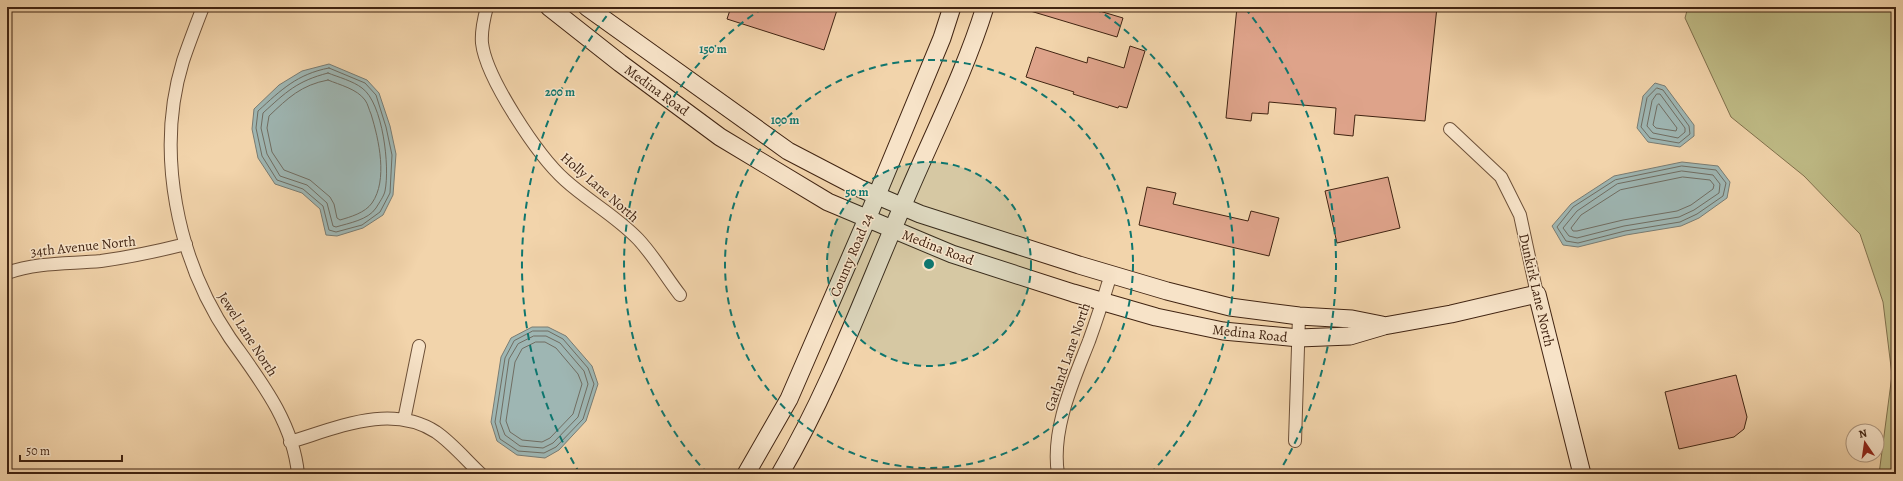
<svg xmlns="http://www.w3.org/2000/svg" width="1903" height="481" viewBox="0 0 1903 481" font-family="Alegreya,serif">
  <rect width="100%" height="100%" fill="#f2d4ab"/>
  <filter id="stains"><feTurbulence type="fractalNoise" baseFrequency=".005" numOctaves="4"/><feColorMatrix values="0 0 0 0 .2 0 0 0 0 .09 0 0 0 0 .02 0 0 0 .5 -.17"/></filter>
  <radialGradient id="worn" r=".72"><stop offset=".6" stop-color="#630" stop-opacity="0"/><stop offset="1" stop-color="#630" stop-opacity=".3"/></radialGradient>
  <!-- green -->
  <path fill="#bfbb86" stroke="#80704c" d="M 1688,7 L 1896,7 L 1896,474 L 1879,474 L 1892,375 L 1883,302 L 1860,234 L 1804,176 L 1731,117 L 1685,18 Z"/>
  <!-- water -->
  <path fill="#9eb6b3" stroke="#797c73" d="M 329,64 L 367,80 L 379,93 L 390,126 L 396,154 L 393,195 L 383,215 L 363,228 L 337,236 L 326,235 L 320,209 L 302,193 L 275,184 L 258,158 L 252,129 L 254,109 L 279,85 L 302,71 Z
    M 1655,83 L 1665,86 L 1694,125 L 1694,136 L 1680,147 L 1648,142 L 1637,128 L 1643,96 Z
    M 1682,162 L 1718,166 L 1730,182 L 1727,198 L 1699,218 L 1681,226 L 1626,235 L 1578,247 L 1563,245 L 1552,226 L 1571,204 L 1614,176 Z
    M 532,327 L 548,327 L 566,336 L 592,366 L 598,384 L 586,421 L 559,450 L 545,458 L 517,455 L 497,441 L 491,422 L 501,357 L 511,338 Z"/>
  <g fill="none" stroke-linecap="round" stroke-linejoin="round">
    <!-- shore -->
    <path stroke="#706d62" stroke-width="1" d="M 329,68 L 365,83 L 376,95 L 386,127 L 392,155 L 390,193 L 380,212 L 362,225 L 336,232 L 329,230 L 323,206 L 303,189 L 277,180 L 262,156 L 256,128 L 258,111 C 281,90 297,74 329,68 Z
      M 328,73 C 338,77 353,81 362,88 C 383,103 390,167 385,191 C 384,196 379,203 376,208 C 368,220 349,223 336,227 L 333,226 L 327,203 L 307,185 L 280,176 L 267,154 L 261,128 L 263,113 C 286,92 297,81 328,73 Z
      M 328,80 C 340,85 357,89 365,100 C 368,104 369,110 371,114 C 379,140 388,180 372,203 C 365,213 350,217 340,220 L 337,218 L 334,204 L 330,197 L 310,180 L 284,170 L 272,152 L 267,128 L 269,116 C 288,98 301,85 328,80 Z
      M 1657,88 L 1663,90 L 1689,126 L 1690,134 L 1679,143 L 1650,138 L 1641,127 L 1647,98 Z
      M 1657,94 L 1660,94 L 1685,128 L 1685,132 L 1678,138 L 1653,133 L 1647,126 L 1652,101 Z
      M 1659,104 L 1677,128 L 1676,131 L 1656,128 L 1653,125 L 1657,106 Z
      M 1682,166 L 1716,170 L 1726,183 L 1723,196 L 1697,214 L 1680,222 L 1625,231 L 1578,243 L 1566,241 L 1557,227 L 1573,207 L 1615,180 Z
      M 1682,171 L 1713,175 L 1720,184 L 1719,193 L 1694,210 L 1679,217 L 1624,226 L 1577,238 L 1569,236 L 1563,228 L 1577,211 L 1617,184 Z
      M 1683,177 L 1710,180 L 1714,185 L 1713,189 L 1691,205 L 1677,211 L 1623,220 L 1577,231 L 1573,231 L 1571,228 L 1581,215 L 1620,190 Z
      M 533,331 L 548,331 L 563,339 L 588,368 L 594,384 L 583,419 L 556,447 L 544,453 L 518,451 L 500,439 L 495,422 L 505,358 L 514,341 Z
      M 534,336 L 546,336 L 560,343 L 584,371 L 588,384 L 578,417 L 553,443 L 543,448 L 520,446 L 505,435 L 500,422 L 509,359 L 518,344 Z
      M 536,342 L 545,342 L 556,348 L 578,374 L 582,384 L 573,414 L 550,438 L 542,442 L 522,440 L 510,432 L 506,421 L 515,362 L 522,349 Z"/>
  </g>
  <!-- building -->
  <path fill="#dea38a" stroke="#412412" d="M 731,7 L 838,7 L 824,50 L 727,19 Z
    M 1028,7 L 1086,7 L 1123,18 L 1117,37 L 1027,10 Z
    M 1237,7 L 1437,7 L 1425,121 L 1355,115 L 1353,136 L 1334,134 L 1336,108 L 1269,102 L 1268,114 L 1252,113 L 1251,121 L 1226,118 Z
    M 1130,46 L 1145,51 L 1127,108 L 1119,106 L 1118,108 L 1073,94 L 1074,92 L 1026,77 L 1036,47 L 1087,63 L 1088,57 L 1124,68 Z
    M 1388,177 L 1400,228 L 1337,243 L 1325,191 Z
    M 1147,187 L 1176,193 L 1173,204 L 1248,221 L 1251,211 L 1279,218 L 1269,256 L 1139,225 Z
    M 1736,375 L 1747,417 L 1744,429 L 1734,437 L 1679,449 L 1665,392 Z"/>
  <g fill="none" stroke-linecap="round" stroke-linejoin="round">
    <!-- street casing -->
    <g stroke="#6d5038" stroke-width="14">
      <path id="street" d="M 203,7 C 196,25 189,43 183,61 C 155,152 177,260 230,338 C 259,379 293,421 298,474
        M 487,7 C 484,18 481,31 482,43 C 486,78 538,156 565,180 C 588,201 616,216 638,239 C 654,256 666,277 680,295
        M 1450,129 L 1501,177 L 1520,215 L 1537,294
        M 7,273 C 38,262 69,264 101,261 C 130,257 158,251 186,244
        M 404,420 L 419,346
        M 1295,441 L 1299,316
        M 290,442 C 337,428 390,403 436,432 C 452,443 466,460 481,474
        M 1058,474 C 1051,429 1073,382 1089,341 C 1097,319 1104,297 1111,274"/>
    </g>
    <!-- secondary casing -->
    <g stroke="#412412" stroke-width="19">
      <path id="secondary" d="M 549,7 L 620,63 L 720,137 L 828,202 L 952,254 L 1073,293 L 1156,317 L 1223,331 L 1299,338 L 1350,336 L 1384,326 L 1451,314 L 1537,294 L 1582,474
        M 587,7 L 788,151 L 859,188 L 920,214 L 1079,265 L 1167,291 L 1230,307 L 1299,316 L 1352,319 L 1382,325
        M 746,474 L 789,399 L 867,219 L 942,38 L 952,7
        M 780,474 C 830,389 864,295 903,205 C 930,140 964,75 985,7"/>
    </g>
    <!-- street -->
    <use href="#street" stroke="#f7e3c8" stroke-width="12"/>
    <!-- secondary -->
    <use href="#secondary" stroke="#f7e3c8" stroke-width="17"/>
  </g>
  <!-- distance rings -->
  <circle cx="929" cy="264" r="102" fill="#0f766e" fill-opacity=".12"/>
  <g fill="none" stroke="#0f766e" stroke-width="2" stroke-dasharray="7 5">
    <circle cx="929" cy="264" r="102"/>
    <circle cx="929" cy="264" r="204"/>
    <path d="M708 474A305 305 0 0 1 763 8M1095 8A305 305 0 0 1 1150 474"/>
    <path d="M580 474A407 407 0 0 1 613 8M1245 8A407 407 0 0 1 1278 474"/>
  </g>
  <g text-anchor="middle" stroke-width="3" stroke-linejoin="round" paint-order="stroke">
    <!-- street labels -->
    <g font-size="14" fill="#412412" stroke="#f7e3c8">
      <text transform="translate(657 90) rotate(36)" y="5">Medina Road</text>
      <text transform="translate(600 187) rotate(41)" y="5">Holly Lane North</text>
      <text transform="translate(83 246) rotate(-6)" y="5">34th Avenue North</text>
      <text transform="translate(938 247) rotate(21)" y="5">Medina Road</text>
      <text transform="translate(851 255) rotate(-67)" y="5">County Road 24</text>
      <text transform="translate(1537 290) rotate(77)" y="5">Dunkirk Lane North</text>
      <text transform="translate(1250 333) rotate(6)" y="5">Medina Road</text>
      <text transform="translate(248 334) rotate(57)" y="5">Jewel Lane North</text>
      <text transform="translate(1067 357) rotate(-71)" y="5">Garland Lane North</text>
    </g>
  </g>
  <circle cx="929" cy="264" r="6" fill="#0f766e" stroke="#f7e3c8" stroke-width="2"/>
  <g font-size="12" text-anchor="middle" font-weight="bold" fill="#0f766e" stroke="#f7e3c8" stroke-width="3" stroke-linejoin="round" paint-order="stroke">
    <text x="713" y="53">150 m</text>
    <text x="560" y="96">200 m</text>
    <text x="785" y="124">100 m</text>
    <text x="857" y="196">50 m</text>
  </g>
  <!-- margin -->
  <rect width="1903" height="481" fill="none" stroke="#f2d4ab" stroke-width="24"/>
  <rect x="8" y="8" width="1887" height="465" fill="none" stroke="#412412" stroke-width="2"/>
  <rect x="12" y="12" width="1879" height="457" fill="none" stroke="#412412"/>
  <!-- north arrow -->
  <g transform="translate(1865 443) rotate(347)"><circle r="19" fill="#f7e3c8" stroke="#ae977f"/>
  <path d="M0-3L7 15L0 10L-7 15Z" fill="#8f2418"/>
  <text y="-6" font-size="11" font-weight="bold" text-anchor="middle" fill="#412412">N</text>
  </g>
  <!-- scale -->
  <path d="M20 455v6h102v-6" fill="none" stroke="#412412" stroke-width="2"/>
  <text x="26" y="455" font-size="12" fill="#412412" stroke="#f7e3c8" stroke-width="3" paint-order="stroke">50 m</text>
  <rect width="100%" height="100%" filter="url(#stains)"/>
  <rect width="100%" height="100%" fill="url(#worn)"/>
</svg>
